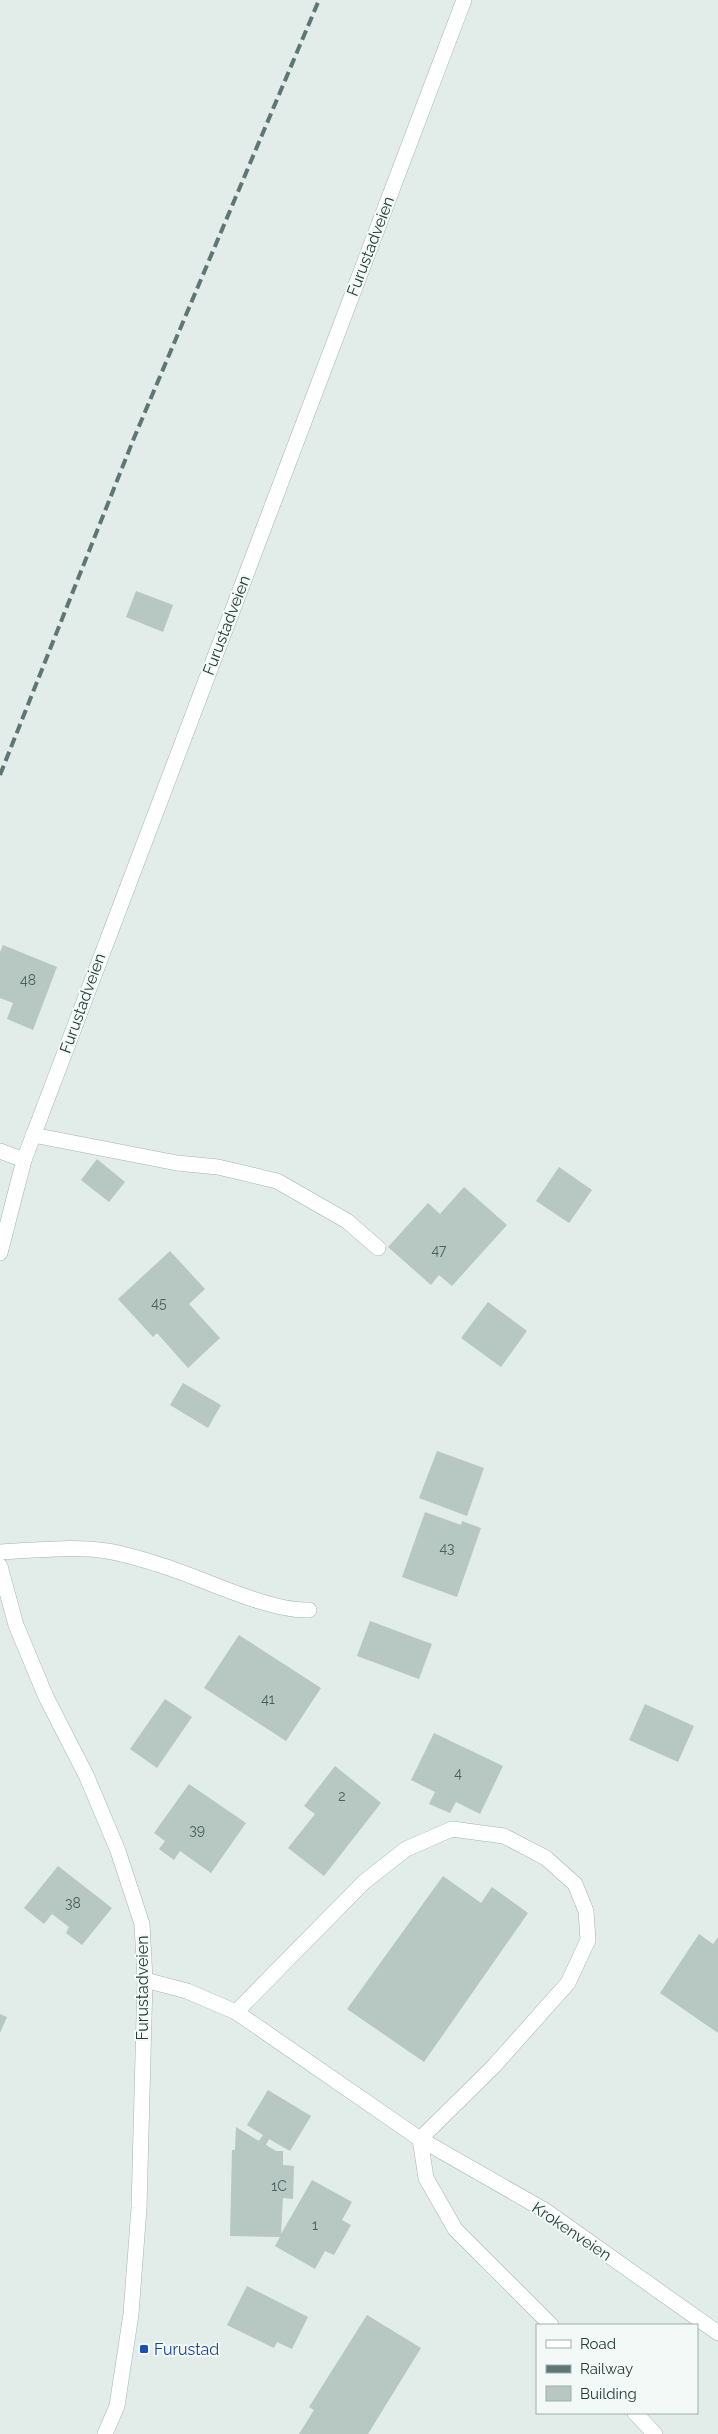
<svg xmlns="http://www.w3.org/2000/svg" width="718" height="2434" viewBox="0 0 718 2434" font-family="Raleway,sans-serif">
  <rect width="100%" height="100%" fill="#e2ece9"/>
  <!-- building -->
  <path fill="#b7c7c2" d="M 136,591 L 173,605 L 163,632 L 126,617 Z
    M 3,945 L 57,967 L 33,1030 L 7,1019 L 13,1003 L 0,998 L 0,952 Z
    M 97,1159 L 125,1182 L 109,1202 L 81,1180 Z
    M 559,1167 L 592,1190 L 569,1223 L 536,1201 Z
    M 464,1187 L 507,1225 L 452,1286 L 439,1275 L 431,1285 L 388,1247 L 428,1203 L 440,1214 Z
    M 170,1251 L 205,1289 L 189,1304 L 220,1338 L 188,1368 L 157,1333 L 153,1337 L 118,1299 Z
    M 488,1302 L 527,1331 L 501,1367 L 461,1338 Z
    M 183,1383 L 221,1405 L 208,1428 L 170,1405 Z
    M 437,1451 L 484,1468 L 467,1516 L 419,1498 Z
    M 425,1512 L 461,1525 L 462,1521 L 481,1528 L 457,1597 L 402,1577 Z
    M 370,1621 L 432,1644 L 419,1679 L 357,1656 Z
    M 239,1635 L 321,1688 L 286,1741 L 204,1688 Z
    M 165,1699 L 192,1717 L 157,1768 L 130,1749 Z
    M 645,1704 L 694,1726 L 678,1762 L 629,1740 Z
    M 434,1733 L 503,1766 L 480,1814 L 456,1802 L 450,1813 L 429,1804 L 435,1792 L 411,1780 Z
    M 335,1766 L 381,1803 L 324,1876 L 288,1848 L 315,1814 L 304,1806 Z
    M 189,1784 L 246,1823 L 211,1873 L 180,1851 L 174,1860 L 159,1849 L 165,1841 L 154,1833 Z
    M 58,1866 L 112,1908 L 82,1945 L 66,1933 L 69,1927 L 52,1914 L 44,1924 L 24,1908 Z
    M 443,1876 L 481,1903 L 492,1887 L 528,1913 L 424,2062 L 347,2009 Z
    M 699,1934 L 713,1944 L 718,1937 L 718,2033 L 660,1993 Z
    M 0,2014 L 7,2017 L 0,2033 Z
    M 268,2090 L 311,2116 L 290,2151 L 269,2139 L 266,2145 L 276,2151 L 283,2151 L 283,2165 L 294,2166 L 293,2199 L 283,2198 L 281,2234 L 312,2180 L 352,2202 L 342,2220 L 351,2225 L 334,2255 L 325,2251 L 315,2269 L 275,2246 L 280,2237 L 230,2236 L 232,2150 L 235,2150 L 236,2127 L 259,2141 L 263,2135 L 247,2125 Z
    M 247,2286 L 308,2317 L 292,2349 L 277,2342 L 274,2348 L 227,2325 Z
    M 367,2315 L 421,2348 L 368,2434 L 299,2434 L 314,2410 L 309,2407 Z"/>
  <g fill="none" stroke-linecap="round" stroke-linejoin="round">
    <!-- service casing -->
    <g stroke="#a5b4b1" stroke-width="16">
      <path id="service" d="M 33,1135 L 177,1163 L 218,1167 L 277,1181 L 347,1221 L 378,1248
        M 0,1151 L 24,1160
        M 0,1552 C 36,1550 72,1546 107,1551 C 125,1554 145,1560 163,1566 C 203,1578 269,1612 309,1610
        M 236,2012 L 364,1882 L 406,1849 L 452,1829 L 504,1836 L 546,1858 L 575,1884 L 586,1911 L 588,1940 L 568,1983 L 494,2066 L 420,2139"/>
    </g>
    <!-- minor casing -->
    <g stroke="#a5b4b1" stroke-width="16">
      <path id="minor" d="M 420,2139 L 426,2178 L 455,2229 L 551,2325
        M 635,2413 L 655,2434"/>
    </g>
    <!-- tertiary casing -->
    <g stroke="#a5b4b1" stroke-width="16">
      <path id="tertiary" d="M 145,1980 L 187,1991 L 236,2012 L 420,2139 L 546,2211 L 718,2333"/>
    </g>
    <!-- secondary casing -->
    <g stroke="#a0b8b2" stroke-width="16">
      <path id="secondary" d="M 0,1253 L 24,1160 L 464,0
        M 0,1566 L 16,1625 L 46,1697 L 87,1777 L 118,1851 L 142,1924 L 145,1980 L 139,2208 L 131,2314 L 117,2406 L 105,2434"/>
    </g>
    <!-- service -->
    <use href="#service" stroke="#fff" stroke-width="15"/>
    <!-- minor -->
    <use href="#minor" stroke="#fff" stroke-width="15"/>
    <!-- tertiary -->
    <use href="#tertiary" stroke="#fff" stroke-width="15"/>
    <!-- secondary -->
    <use href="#secondary" stroke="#fff" stroke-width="15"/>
    <!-- rail -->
    <path stroke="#5d7874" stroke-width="4" stroke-dasharray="10 5" stroke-linecap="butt" d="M 0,775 L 134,438 L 319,0"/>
  </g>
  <!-- markers -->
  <rect fill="#1a4fb4" stroke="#f3f9f6" stroke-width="2" x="139" y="2344" width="10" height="10" rx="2.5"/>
  <g text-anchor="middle" stroke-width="4" stroke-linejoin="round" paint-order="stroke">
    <!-- number labels -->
    <g font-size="14" fill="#47605b">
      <text x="28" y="985">48</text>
      <text x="439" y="1255">47</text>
      <text x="159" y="1308">45</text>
      <text x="447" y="1553">43</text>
      <text x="268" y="1704">41</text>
      <text x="458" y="1778">4</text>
      <text x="342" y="1801">2</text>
      <text x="197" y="1835">39</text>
      <text x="73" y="1908">38</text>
      <text x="279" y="2191">1C</text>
      <text x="315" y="2230">1</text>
    </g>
    <!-- street labels -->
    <g font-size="16" fill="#223d39" stroke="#f3f9f6">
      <text transform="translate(370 246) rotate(-69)" y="6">Furustadveien</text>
      <text transform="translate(226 625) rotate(-69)" y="6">Furustadveien</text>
      <text transform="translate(82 1003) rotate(-70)" y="6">Furustadveien</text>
      <text transform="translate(142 1988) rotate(-90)" y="6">Furustadveien</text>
      <text transform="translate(572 2231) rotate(34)" y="6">Krokenveien</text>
    </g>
    <!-- transit labels -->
    <g font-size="16" fill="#164399" stroke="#f3f9f6" text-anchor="start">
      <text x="154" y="2355">Furustad</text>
    </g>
  </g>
  <!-- legend -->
  <rect x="536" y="2324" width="162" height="90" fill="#f3f9f6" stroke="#9faeaa"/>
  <rect x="546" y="2340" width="25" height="8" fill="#ffffff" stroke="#9faeaa"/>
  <text x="580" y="2349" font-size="15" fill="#223d39">Road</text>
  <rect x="546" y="2365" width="25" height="8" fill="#5d7874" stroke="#9faeaa"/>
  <text x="580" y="2374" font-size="15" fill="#223d39">Railway</text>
  <rect x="546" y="2386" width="25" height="15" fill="#b7c7c2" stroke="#9faeaa"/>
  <text x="580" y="2399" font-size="15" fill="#223d39">Building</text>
</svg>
